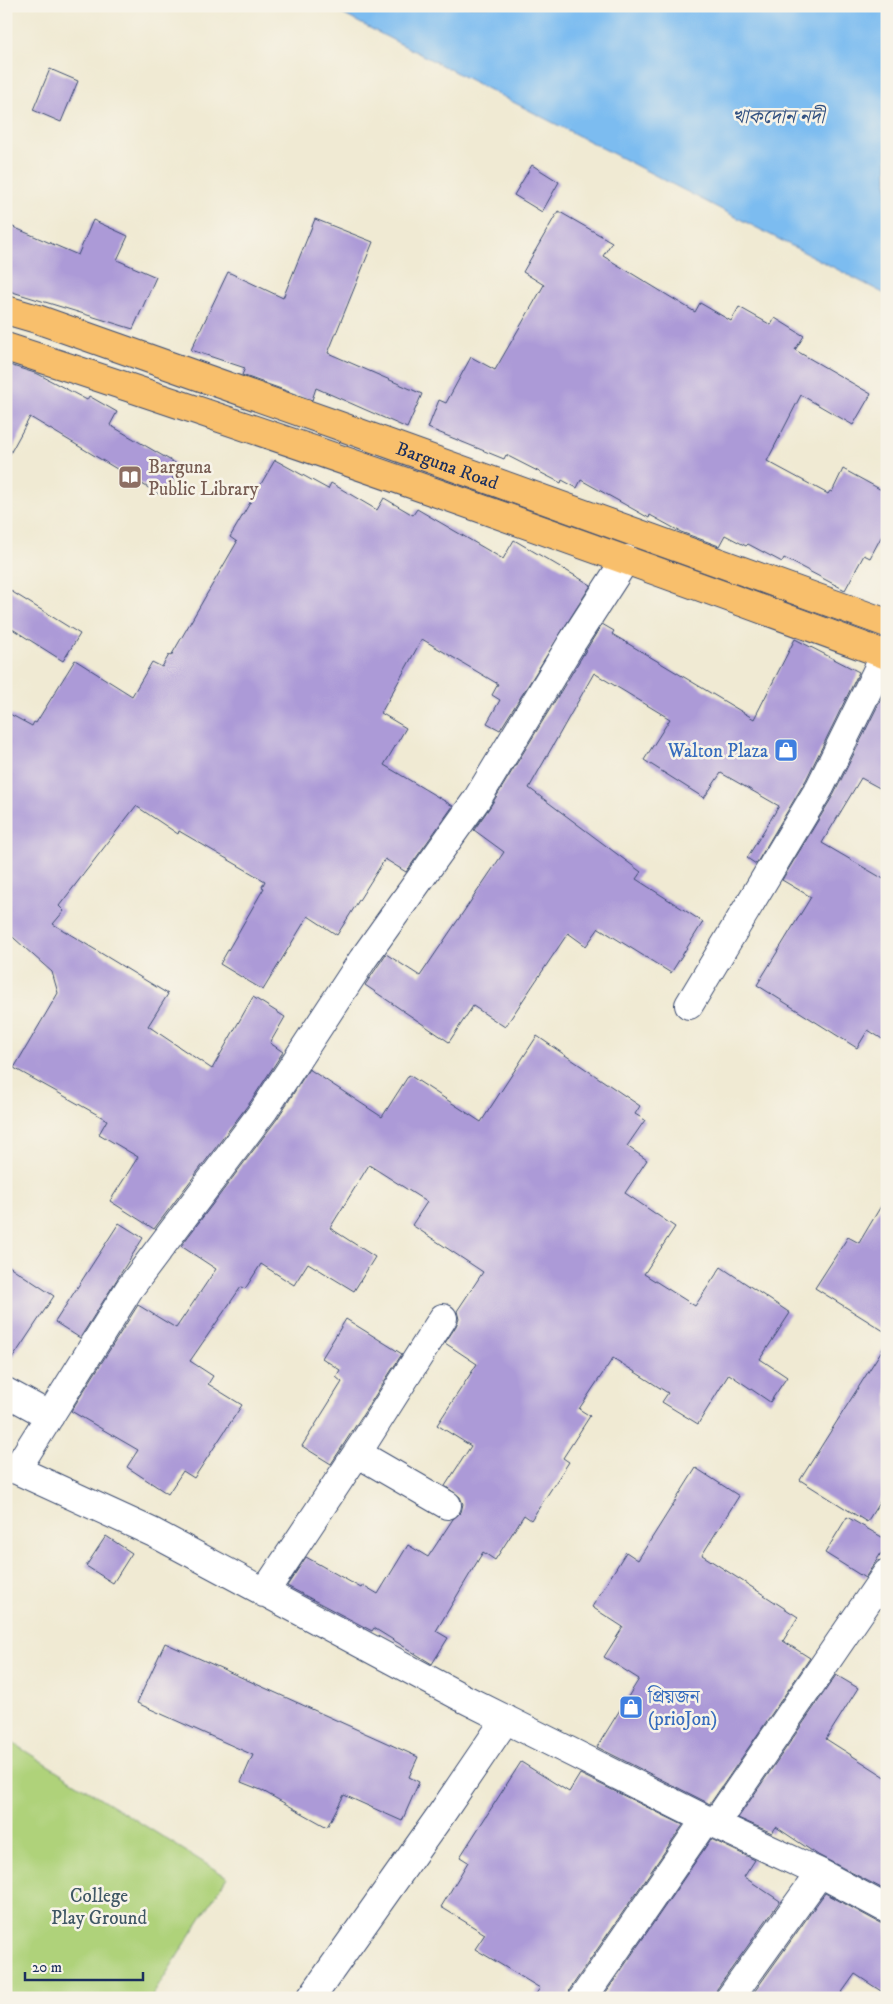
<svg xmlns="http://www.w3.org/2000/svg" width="893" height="2004" viewBox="0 0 893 2004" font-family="'IM FELL DW Pica','Noto Serif Bengali',serif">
  <rect width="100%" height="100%" fill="#f7f3e8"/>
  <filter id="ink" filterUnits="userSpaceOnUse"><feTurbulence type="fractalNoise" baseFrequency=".02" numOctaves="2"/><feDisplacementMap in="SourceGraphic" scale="10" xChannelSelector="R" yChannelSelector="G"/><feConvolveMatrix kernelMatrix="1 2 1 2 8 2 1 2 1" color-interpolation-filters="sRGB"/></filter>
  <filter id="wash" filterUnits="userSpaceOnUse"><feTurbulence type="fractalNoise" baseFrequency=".0096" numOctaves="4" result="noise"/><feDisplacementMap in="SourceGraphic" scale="20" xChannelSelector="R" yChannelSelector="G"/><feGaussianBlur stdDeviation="1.12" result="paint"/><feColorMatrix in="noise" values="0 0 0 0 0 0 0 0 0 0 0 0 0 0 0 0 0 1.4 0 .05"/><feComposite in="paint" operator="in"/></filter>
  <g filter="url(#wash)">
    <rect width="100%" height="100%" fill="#f0ead3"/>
    <!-- green -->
    <path fill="#afd27a" stroke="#65806c" d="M 6,1739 L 227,1877 L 151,1998 L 6,1998 Z"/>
    <!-- water -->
    <path fill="#7cbcf0" stroke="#4c76a7" d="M 327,6 L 887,6 L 887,295 Z"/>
    <g id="blocks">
      <!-- building -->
      <path fill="#ac9ad7" d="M 50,69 L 78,81 L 61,122 L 33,110 Z
        M 532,165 L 559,182 L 542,212 L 514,195 Z
        M 558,211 L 612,242 L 603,256 L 695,312 L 700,303 L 731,321 L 739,307 L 771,325 L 775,318 L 804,336 L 795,350 L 871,394 L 853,425 L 801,395 L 767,461 L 828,494 L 830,491 L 832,492 L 843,469 L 887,493 L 887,526 L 870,558 L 864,555 L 845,590 L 784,558 L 782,562 L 748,544 L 746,546 L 725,535 L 719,546 L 681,532 L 650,515 L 649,518 L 581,480 L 577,488 L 562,480 L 561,483 L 506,455 L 504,459 L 428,428 L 439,400 L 446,403 L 471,357 L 495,370 L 544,285 L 523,272 Z
        M 315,219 L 373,242 L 328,353 L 422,394 L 407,428 L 316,388 L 312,400 L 242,375 L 245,368 L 191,350 L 228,272 L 283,298 Z
        M 93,220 L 128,236 L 117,260 L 156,277 L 133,329 L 6,290 L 6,224 L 78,255 Z
        M 6,364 L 38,374 L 87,400 L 89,396 L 117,412 L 110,425 L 180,466 L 162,496 L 30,417 L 6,461 Z
        M 275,460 L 328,489 L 331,483 L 377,510 L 384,498 L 413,515 L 417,509 L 503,559 L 514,540 L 591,585 L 500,730 L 487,723 L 500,700 L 492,695 L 498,684 L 422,639 L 381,713 L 406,728 L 384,765 L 453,806 L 406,872 L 385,859 L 337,935 L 308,916 L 263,990 L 220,964 L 264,888 L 262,887 L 265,881 L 179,831 L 178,834 L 136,806 L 59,906 L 64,911 L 53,924 L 168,994 L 148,1026 L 212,1069 L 253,997 L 285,1017 L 270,1043 L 283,1052 L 251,1101 L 154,1229 L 110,1201 L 138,1157 L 99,1134 L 107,1120 L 14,1068 L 58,993 L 52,972 L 6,931 L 6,712 L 32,726 L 34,722 L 36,723 L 75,660 L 132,696 L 152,662 L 162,667 L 169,655 L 171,656 L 237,542 L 230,537 Z
        M 6,588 L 80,634 L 63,661 L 6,625 Z
        M 602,624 L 614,631 L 612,634 L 754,719 L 795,639 L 859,672 L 806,780 L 756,864 L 747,858 L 779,806 L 721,773 L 704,798 L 644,760 L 670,719 L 594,673 L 529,788 L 641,872 L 636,879 L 703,922 L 671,973 L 599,928 L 586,946 L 568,933 L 505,1027 L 473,1006 L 449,1042 L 365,985 L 386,954 L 420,976 L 504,852 L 474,830 L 490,807 Z
        M 887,687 L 887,792 L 861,778 L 822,843 L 887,881 L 887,1042 L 868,1030 L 857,1048 L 757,985 L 811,897 L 782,880 L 834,794 Z
        M 537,1036 L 640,1106 L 635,1114 L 645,1120 L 627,1146 L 647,1160 L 625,1193 L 675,1227 L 644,1274 L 695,1306 L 721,1267 L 790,1313 L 760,1359 L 787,1377 L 770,1402 L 729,1374 L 698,1424 L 662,1402 L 668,1393 L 613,1358 L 579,1409 L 590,1416 L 563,1458 L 569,1462 L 531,1520 L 524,1515 L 495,1560 L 483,1552 L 436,1631 L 448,1638 L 432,1664 L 374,1628 L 372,1631 L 287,1586 L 306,1557 L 361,1588 L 363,1585 L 378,1594 L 408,1545 L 428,1557 L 453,1519 L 461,1512 L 463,1504 L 460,1497 L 445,1486 L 471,1446 L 437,1425 L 477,1364 L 445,1343 L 456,1326 L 459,1319 L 457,1311 L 483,1272 L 412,1225 L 427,1202 L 369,1165 L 330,1228 L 375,1257 L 354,1291 L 308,1263 L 294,1285 L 261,1264 L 245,1289 L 241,1287 L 190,1361 L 213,1376 L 208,1384 L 242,1405 L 194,1478 L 183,1471 L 168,1494 L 127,1467 L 138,1450 L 71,1411 L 138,1305 L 176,1328 L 216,1269 L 181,1246 L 277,1119 L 309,1069 L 382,1117 L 409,1075 L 481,1122 Z
        M 887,1196 L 887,1333 L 815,1288 L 848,1237 L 859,1243 Z
        M 119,1223 L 143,1238 L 80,1338 L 55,1322 Z
        M 6,1264 L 54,1296 L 6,1368 Z
        M 346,1319 L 402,1354 L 331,1464 L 302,1446 L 342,1382 L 336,1377 L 340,1370 L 322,1358 Z
        M 887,1342 L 887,1490 L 867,1522 L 800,1480 Z
        M 696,1468 L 739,1496 L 702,1555 L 798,1617 L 783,1641 L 810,1658 L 710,1804 L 597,1747 L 639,1679 L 604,1657 L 623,1627 L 592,1607 L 626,1552 L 638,1560 Z
        M 847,1517 L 887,1540 L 887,1544 L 865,1578 L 825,1553 Z
        M 106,1536 L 132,1553 L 113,1583 L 86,1566 Z
        M 165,1643 L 418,1757 L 409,1777 L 419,1782 L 402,1821 L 344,1795 L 327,1827 L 261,1790 L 241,1782 L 253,1755 L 137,1703 Z
        M 836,1675 L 858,1688 L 826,1739 L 887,1778 L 887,1891 L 818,1855 L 776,1827 L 772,1833 L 738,1818 Z
        M 521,1762 L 569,1792 L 580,1774 L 683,1825 L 570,1989 L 568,1998 L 533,1998 L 540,1988 L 475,1949 L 485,1934 L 441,1907 L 468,1862 L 460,1857 Z
        M 711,1839 L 755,1860 L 744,1877 L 780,1901 L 717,1989 L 715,1998 L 602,1998 Z
        M 825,1893 L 880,1923 L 887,1925 L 887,1995 L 855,1974 L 838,1998 L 756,1998 L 752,1995 Z"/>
    </g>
  </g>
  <g filter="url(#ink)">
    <use href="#blocks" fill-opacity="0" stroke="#3b4b70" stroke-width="1"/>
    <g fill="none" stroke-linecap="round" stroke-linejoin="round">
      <!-- minor casing -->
      <g stroke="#3b4b70" stroke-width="30">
        <path id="minor" d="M 689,1005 L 820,787 L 885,655
          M 6,1392 L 50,1416
          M 357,1453 L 447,1505
          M 6,1465 L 154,1533 L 463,1698 L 715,1824 L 820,1873 L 887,1909
          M 16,1470 L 129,1289 L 264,1110 L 363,959 L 477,799 L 571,644 L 626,559
          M 264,1593 L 363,1444 L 443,1318
          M 715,1824 L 887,1573
          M 311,1998 L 440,1816 L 506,1719
          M 583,1998 L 706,1819
          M 730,1998 L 820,1873"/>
      </g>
      <!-- major casing -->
      <g stroke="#3b4b70" stroke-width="30">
        <g id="major">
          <path id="s1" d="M 6,310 L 37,319 L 337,425 L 887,623"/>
          <path d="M 6,347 C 302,443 595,548 887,655"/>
        </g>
      </g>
      <!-- minor -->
      <use href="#minor" stroke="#fff" stroke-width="28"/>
      <!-- major -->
      <use href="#major" stroke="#f8bf6c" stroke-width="28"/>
    </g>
  </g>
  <!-- icons -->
  <defs>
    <g id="library-square" transform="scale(1.25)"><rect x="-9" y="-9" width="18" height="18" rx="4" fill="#8d6e63" stroke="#f7f3e8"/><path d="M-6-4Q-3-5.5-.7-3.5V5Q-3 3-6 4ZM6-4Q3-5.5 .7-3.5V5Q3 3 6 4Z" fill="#fff"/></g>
    <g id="shop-square" transform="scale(1.25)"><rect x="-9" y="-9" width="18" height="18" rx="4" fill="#3f7fe0" stroke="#f7f3e8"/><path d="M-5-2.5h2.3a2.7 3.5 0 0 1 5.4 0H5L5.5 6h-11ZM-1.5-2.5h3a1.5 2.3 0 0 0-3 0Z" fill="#fff"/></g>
  </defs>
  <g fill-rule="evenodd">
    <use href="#library-square" x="130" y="477"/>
    <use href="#shop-square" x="786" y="750"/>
    <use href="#shop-square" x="631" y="1707"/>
  </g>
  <g text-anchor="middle" stroke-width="5" stroke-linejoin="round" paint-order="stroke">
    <!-- street labels -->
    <g font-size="19" fill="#1b2f5e" stroke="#f7f3e8">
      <text dy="7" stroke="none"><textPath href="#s1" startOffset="468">Barguna Road</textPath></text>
    </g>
    <!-- education labels -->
    <g font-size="19" fill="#785e54" stroke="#f7f3e8" text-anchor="start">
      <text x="148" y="473">Barguna<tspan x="148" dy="22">Public Library</tspan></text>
    </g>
    <!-- shop labels -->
    <g font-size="19" fill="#366cbe" stroke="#f7f3e8" text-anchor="end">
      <text x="768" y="757">Walton Plaza</text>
      <text x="648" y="1703" text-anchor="start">প্রিয়জন<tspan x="648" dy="22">(prioJon)</tspan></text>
    </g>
    <!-- park labels -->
    <g font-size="19" fill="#405865" stroke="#f7f3e8">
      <text x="99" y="1902">College<tspan x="99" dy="22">Play Ground</tspan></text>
    </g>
    <!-- water labels -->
    <g font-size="20" font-style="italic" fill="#335282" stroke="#f7f3e8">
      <text x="778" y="123">খাকদোন নদী</text>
    </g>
  </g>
  <!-- margin -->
  <rect width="893" height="2004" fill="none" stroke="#f7f3e8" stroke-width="25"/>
  <!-- scale -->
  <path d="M25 1972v8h118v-8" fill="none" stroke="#1b2f5e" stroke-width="2.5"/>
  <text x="32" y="1972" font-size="15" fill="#1b2f5e" stroke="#f7f3e8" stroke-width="4" paint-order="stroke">20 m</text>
</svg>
